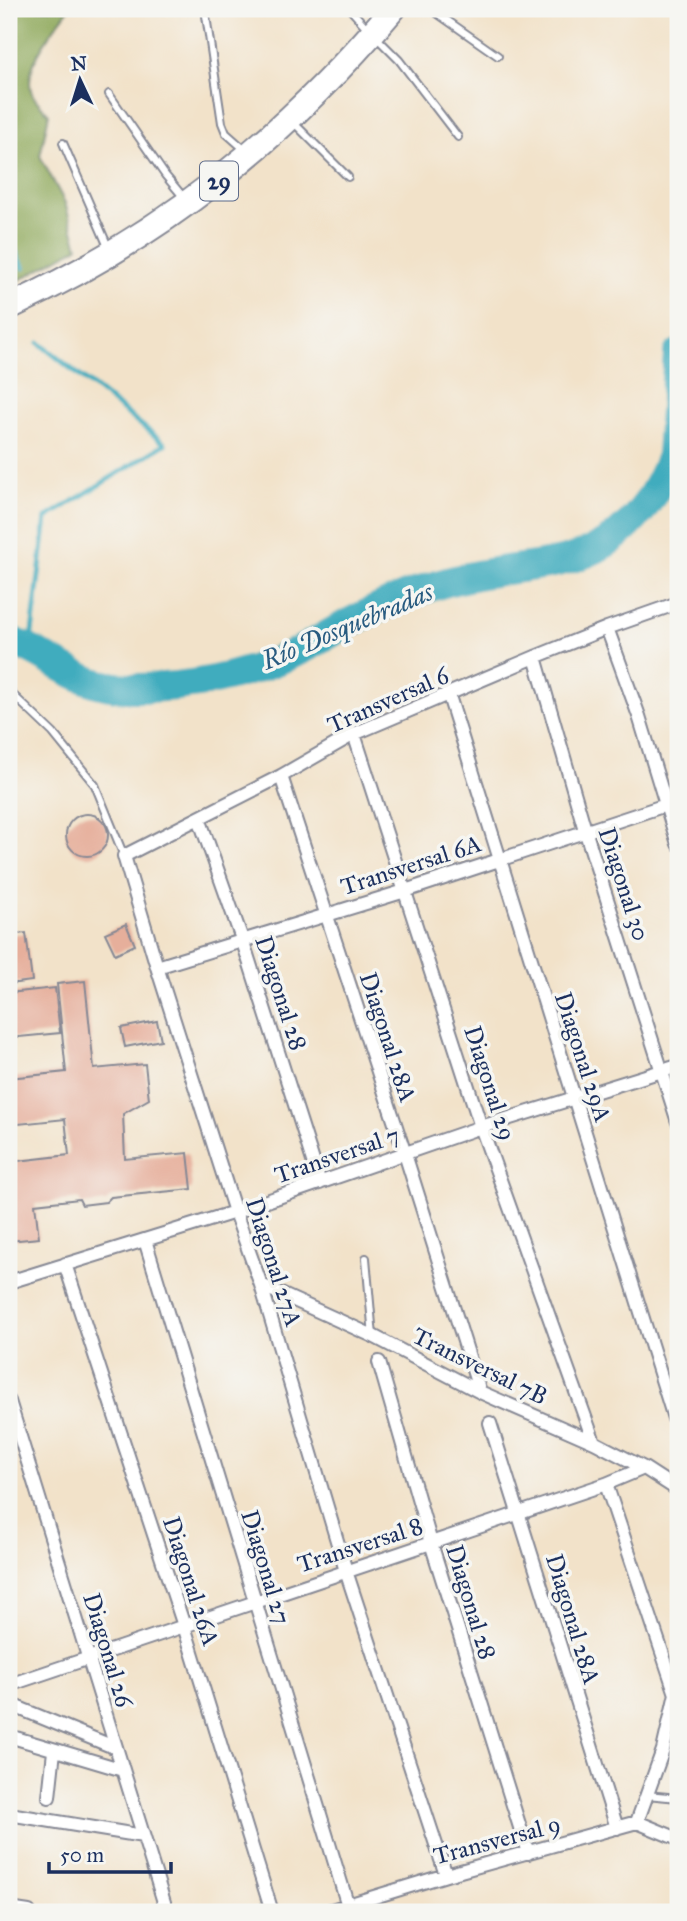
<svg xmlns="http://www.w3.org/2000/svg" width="687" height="1921" viewBox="0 0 687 1921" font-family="'IM FELL Great Primer',serif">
  <rect width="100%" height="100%" fill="#f6f6f2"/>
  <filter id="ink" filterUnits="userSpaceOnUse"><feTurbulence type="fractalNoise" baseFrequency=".0143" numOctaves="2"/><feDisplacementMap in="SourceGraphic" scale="14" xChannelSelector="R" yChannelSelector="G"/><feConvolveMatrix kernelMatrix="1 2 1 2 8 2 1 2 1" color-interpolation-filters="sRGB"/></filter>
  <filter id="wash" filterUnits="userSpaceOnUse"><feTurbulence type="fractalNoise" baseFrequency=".00686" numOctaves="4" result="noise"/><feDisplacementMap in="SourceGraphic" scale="28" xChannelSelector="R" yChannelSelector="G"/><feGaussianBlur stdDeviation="1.57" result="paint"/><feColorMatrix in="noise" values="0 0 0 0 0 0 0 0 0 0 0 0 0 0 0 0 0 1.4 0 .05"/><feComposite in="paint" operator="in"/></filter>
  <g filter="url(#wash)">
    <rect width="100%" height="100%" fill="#f2e2c9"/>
    <!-- forest -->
    <path fill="#8fa95b" stroke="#556c5c" stroke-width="2" d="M 9,9 L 69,9 C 54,29 18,71 34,97 C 38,103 44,109 49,114 L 40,156 L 65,203 L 78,247 L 9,286 Z"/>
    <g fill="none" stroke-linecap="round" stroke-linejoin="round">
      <!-- stream -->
      <path stroke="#3facbe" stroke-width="5" d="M 9,239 L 24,268
        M 30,649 L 46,518 L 165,444 L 39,343"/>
      <!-- river -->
      <path stroke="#3facbe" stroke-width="30" d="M 9,640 C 55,657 77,687 130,688 C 188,689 247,676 299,651 C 315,643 330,633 345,625 C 375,609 405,595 437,585 C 456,579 475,575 494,572 C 533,565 571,565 606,543 C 638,522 658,492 671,456 L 678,354"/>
    </g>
    <g id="blocks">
      <!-- building -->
      <path fill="#e6af9b" d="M66 835a21 21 0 1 1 42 0a21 21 0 1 1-42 0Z
        M 126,924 L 135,945 L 115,954 L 105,933 Z
        M 26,933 L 32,981 L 9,984 L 9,935 Z
        M 85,981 L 94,1069 L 145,1064 L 149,1099 L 123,1114 L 125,1159 L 188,1153 L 192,1189 L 111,1197 L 106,1202 L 82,1205 L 79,1199 L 35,1204 L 39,1238 L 9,1241 L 9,1162 L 69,1155 L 65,1119 L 9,1125 L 9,1078 L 66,1072 L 57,984 Z
        M 55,988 L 60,1033 L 9,1038 L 9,993 Z
        M 157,1021 L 161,1040 L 125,1047 L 121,1028 Z"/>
    </g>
  </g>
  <g filter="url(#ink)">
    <use href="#blocks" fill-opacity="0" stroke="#868894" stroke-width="2"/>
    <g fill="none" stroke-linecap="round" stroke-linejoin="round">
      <!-- lane casing -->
      <g stroke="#868894" stroke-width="10">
        <path id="lane" d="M 205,9 L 222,123 L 226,133 L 244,149
          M 350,9 L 367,28
          M 431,9 L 498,56
          M 375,36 L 399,60 L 458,137
          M 109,94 L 165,175 L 185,199
          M 294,123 L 348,177
          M 63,143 L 109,249
          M 9,691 L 53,733 L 95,785 L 124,856
          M 366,1258 L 373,1336
          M 647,1795 L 678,1798"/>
      </g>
      <!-- street casing -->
      <g stroke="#868894" stroke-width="16">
        <path id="street" d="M 607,628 L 639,716 L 678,844
          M 535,657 L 585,830 L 678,1122
          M 449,696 L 678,1431
          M 354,734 L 481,1127 L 594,1442
          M 281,776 L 405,1154 L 480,1392
          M 199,818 L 243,942 L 320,1183
          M 157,967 L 405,891 L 678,801
          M 145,1240 L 348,1906
          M 65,1264 L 184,1626 L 272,1912
          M 9,1282 L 235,1212 L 481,1127 L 678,1066
          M 261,1285 L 373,1336 L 480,1392 L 594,1442 L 644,1468 L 678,1490
          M 379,1362 L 431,1543 L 528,1853
          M 9,1401 L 167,1912
          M 490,1423 L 617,1828
          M 606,1484 L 676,1694
          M 9,1685 L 606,1484 L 644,1468
          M 9,1704 L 116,1748
          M 9,1736 L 123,1770
          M 49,1797 L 54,1751
          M 9,1814 L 143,1836
          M 637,1822 L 663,1750 L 677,1689
          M 446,1875 L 346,1571 L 261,1285 L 235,1212 L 157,967 L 124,856 L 281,776 L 354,734 L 535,657 L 607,628 L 678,603
          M 9,1909 L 29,1912
          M 325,1912 L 446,1875 L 637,1822 L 678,1839"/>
      </g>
      <!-- highway casing -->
      <g stroke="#868894" stroke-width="28">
        <path id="highway" d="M 9,307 C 164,235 283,139 393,9"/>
      </g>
      <!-- lane -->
      <use href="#lane" stroke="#fff" stroke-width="6"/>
      <!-- street -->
      <use href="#street" stroke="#fff" stroke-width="12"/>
      <!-- highway -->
      <use href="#highway" stroke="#fff" stroke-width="24"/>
    </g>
  </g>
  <g text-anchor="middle" stroke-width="7" stroke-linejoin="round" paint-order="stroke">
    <!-- shield labels -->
    <rect fill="#f6f6f2" stroke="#5d6b8a" stroke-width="2" x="200" y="161.5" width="38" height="39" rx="5"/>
    <g font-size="23" font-weight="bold" fill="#1b2f5e">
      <text x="219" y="189">29</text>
    </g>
    <!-- street labels -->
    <g font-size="24" fill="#1b2f5e" stroke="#f6f6f2">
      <text transform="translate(388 700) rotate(-24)" y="8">Transversal 6</text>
      <text transform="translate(411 865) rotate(-18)" y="8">Transversal 6A</text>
      <text transform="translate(624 884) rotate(72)" y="8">Diagonal 30</text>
      <text transform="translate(281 993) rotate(72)" y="8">Diagonal 28</text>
      <text transform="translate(388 1037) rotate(72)" y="8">Diagonal 28A</text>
      <text transform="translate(583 1057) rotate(72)" y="8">Diagonal 29A</text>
      <text transform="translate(490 1083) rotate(72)" y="8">Diagonal 29</text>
      <text transform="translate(337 1155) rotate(-19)" y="8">Transversal 7</text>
      <text transform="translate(274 1262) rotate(72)" y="8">Diagonal 27A</text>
      <text transform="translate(480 1366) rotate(26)" y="8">Transversal 7B</text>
      <text transform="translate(360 1545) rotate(-18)" y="8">Transversal 8</text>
      <text transform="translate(266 1567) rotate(73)" y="8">Diagonal 27</text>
      <text transform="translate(191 1581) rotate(72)" y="8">Diagonal 26A</text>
      <text transform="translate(471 1602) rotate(73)" y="8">Diagonal 28</text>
      <text transform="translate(573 1619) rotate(73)" y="8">Diagonal 28A</text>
      <text transform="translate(108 1650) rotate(73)" y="8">Diagonal 26</text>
      <text transform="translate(497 1840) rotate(-15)" y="8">Transversal 9</text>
    </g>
    <!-- water labels -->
    <g font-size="26" font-style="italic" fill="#285b80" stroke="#f6f6f2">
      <text transform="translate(347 626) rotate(-23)" y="9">Río Dosquebradas</text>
    </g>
  </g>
  <!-- margin -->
  <rect width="687" height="1921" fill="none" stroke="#f6f6f2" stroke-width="35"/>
  <!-- north arrow -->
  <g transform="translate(80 80) rotate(356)" stroke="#f6f6f2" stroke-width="5" paint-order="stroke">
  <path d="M0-5L12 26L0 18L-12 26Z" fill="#1b2f5e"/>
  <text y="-10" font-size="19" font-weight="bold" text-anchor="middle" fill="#1b2f5e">N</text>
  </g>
  <!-- scale -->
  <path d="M49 1862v10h122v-10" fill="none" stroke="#1b2f5e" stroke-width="3.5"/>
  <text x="60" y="1862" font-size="21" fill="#1b2f5e" stroke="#f6f6f2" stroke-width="5" paint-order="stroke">50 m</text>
</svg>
